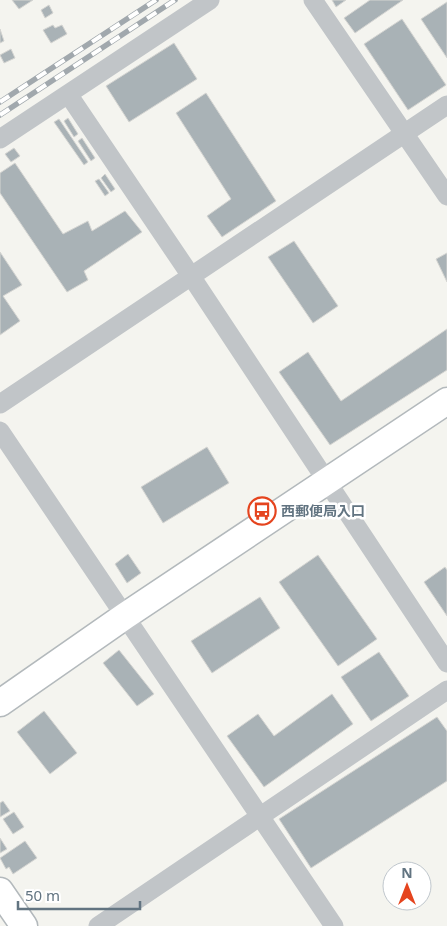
<svg xmlns="http://www.w3.org/2000/svg" width="447" height="926" viewBox="0 0 447 926" font-family="'Noto Sans','Noto Sans JP',sans-serif">
  <rect width="100%" height="100%" fill="#f4f4ef"/>
  <!-- building -->
  <path fill="#a9b2b6" stroke="#d5d5d2" d="M 12,0 L 33,0 L 19,9 Z
    M 332,0 L 346,0 L 336,7 Z
    M 370,0 L 403,0 L 355,33 L 344,18 Z
    M 447,2 L 447,58 L 421,19 Z
    M 49,5 L 53,13 L 45,18 L 41,10 Z
    M 402,19 L 446,85 L 408,110 L 364,44 Z
    M 53,25 L 55,28 L 62,25 L 67,34 L 51,43 L 43,30 Z
    M 0,29 L 4,41 L 0,43 Z
    M 174,43 L 197,79 L 129,122 L 106,86 Z
    M 11,49 L 15,58 L 4,63 L 0,55 Z
    M 206,93 L 276,201 L 222,237 L 207,216 L 231,199 L 176,113 Z
    M 68,118 L 78,134 L 74,137 L 64,121 Z
    M 59,119 L 88,162 L 84,165 L 54,122 Z
    M 82,138 L 95,158 L 91,161 L 78,141 Z
    M 14,148 L 20,156 L 11,162 L 5,154 Z
    M 15,163 L 63,234 L 88,221 L 92,231 L 125,211 L 142,232 L 84,271 L 88,280 L 67,292 L 0,193 L 0,173 Z
    M 105,174 L 115,189 L 111,192 L 101,178 Z
    M 99,179 L 109,193 L 105,196 L 95,181 Z
    M 294,241 L 338,306 L 313,323 L 268,257 Z
    M 0,252 L 22,285 L 3,296 L 20,321 L 0,335 Z
    M 447,253 L 447,282 L 436,259 Z
    M 447,329 L 447,370 L 330,445 L 279,372 L 308,352 L 341,401 Z
    M 207,447 L 229,483 L 163,523 L 141,487 Z
    M 128,554 L 141,573 L 127,583 L 115,564 Z
    M 318,555 L 377,639 L 338,666 L 279,582 Z
    M 445,567 L 447,570 L 447,616 L 424,582 Z
    M 260,597 L 280,628 L 212,673 L 191,641 Z
    M 119,650 L 154,694 L 137,706 L 103,663 Z
    M 379,652 L 409,696 L 371,721 L 341,677 Z
    M 332,694 L 353,724 L 264,787 L 227,736 L 258,714 L 274,736 Z
    M 44,711 L 77,753 L 50,774 L 17,732 Z
    M 437,717 L 447,731 L 447,781 L 311,868 L 279,819 Z
    M 3,801 L 10,811 L 0,817 L 0,803 Z
    M 14,812 L 24,827 L 13,834 L 3,819 Z
    M 0,838 L 7,849 L 0,853 Z
    M 25,841 L 37,858 L 13,874 L 9,867 L 6,869 L 0,858 Z"/>
  <g fill="none" stroke-linecap="round" stroke-linejoin="round">
    <!-- secondary casing -->
    <g stroke="#b3b9bc" stroke-width="29">
      <path id="secondary" d="M 0,703 L 125,616 L 447,401
        M 0,891 L 24,926"/>
    </g>
    <!-- street -->
    <path stroke="#c1c5c8" stroke-width="19" d="M 313,0 L 447,196
      M 68,94 L 191,276 L 447,663
      M 0,139 L 210,0
      M 0,404 L 447,105
      M 0,431 L 334,926
      M 98,926 L 447,690"/>
    <!-- secondary -->
    <use href="#secondary" stroke="#fff" stroke-width="26"/>
    <!-- rail casing -->
    <g stroke="#a1a8ad" stroke-width="5.5">
      <path id="rail" d="M 0,102 L 156,0
        M 0,115 L 175,0"/>
    </g>
    <!-- rail -->
    <use href="#rail" stroke="#fff" stroke-width="4" stroke-dasharray="11" stroke-linecap="butt"/>
  </g>
  <!-- icons -->
  <defs>
    <g id="bus-ring" transform="scale(1.4375)"><circle r="9.5" fill="#fff" stroke="#e5441e" stroke-width="1.5"/><path d="M-5-6H5V4H4V6H2V4H-2V6H-4V4H-5ZM-3.5-4V0h7V-4ZM-3.5 1.2v1.5H-2V1.2ZM2 1.2v1.5H3.5V1.2Z" fill="#e5441e"/></g>
  </defs>
  <g fill-rule="evenodd">
    <use href="#bus-ring" x="262" y="511"/>
  </g>
  <g text-anchor="middle" stroke-width="5" stroke-linejoin="round" paint-order="stroke">
    <!-- poi labels -->
    <g font-size="14" font-weight="bold" fill="#627481" stroke="#fff" text-anchor="start">
      <text x="281" y="516">西郵便局入口</text>
    </g>
  </g>
  <!-- north arrow -->
  <g transform="translate(407 886)"><circle r="24" fill="#ffffff" stroke="#c0c7cd"/>
  <path d="M0-4L9 19L0 12L-9 19Z" fill="#e5441e"/>
  <text y="-8" font-size="14" font-weight="bold" text-anchor="middle" fill="#627481">N</text>
  </g>
  <!-- scale -->
  <path d="M18 901v8h122v-8" fill="none" stroke="#627481" stroke-width="2.5"/>
  <text x="25" y="901" font-size="15" fill="#627481" stroke="#ffffff" stroke-width="4" paint-order="stroke">50 m</text>
</svg>
